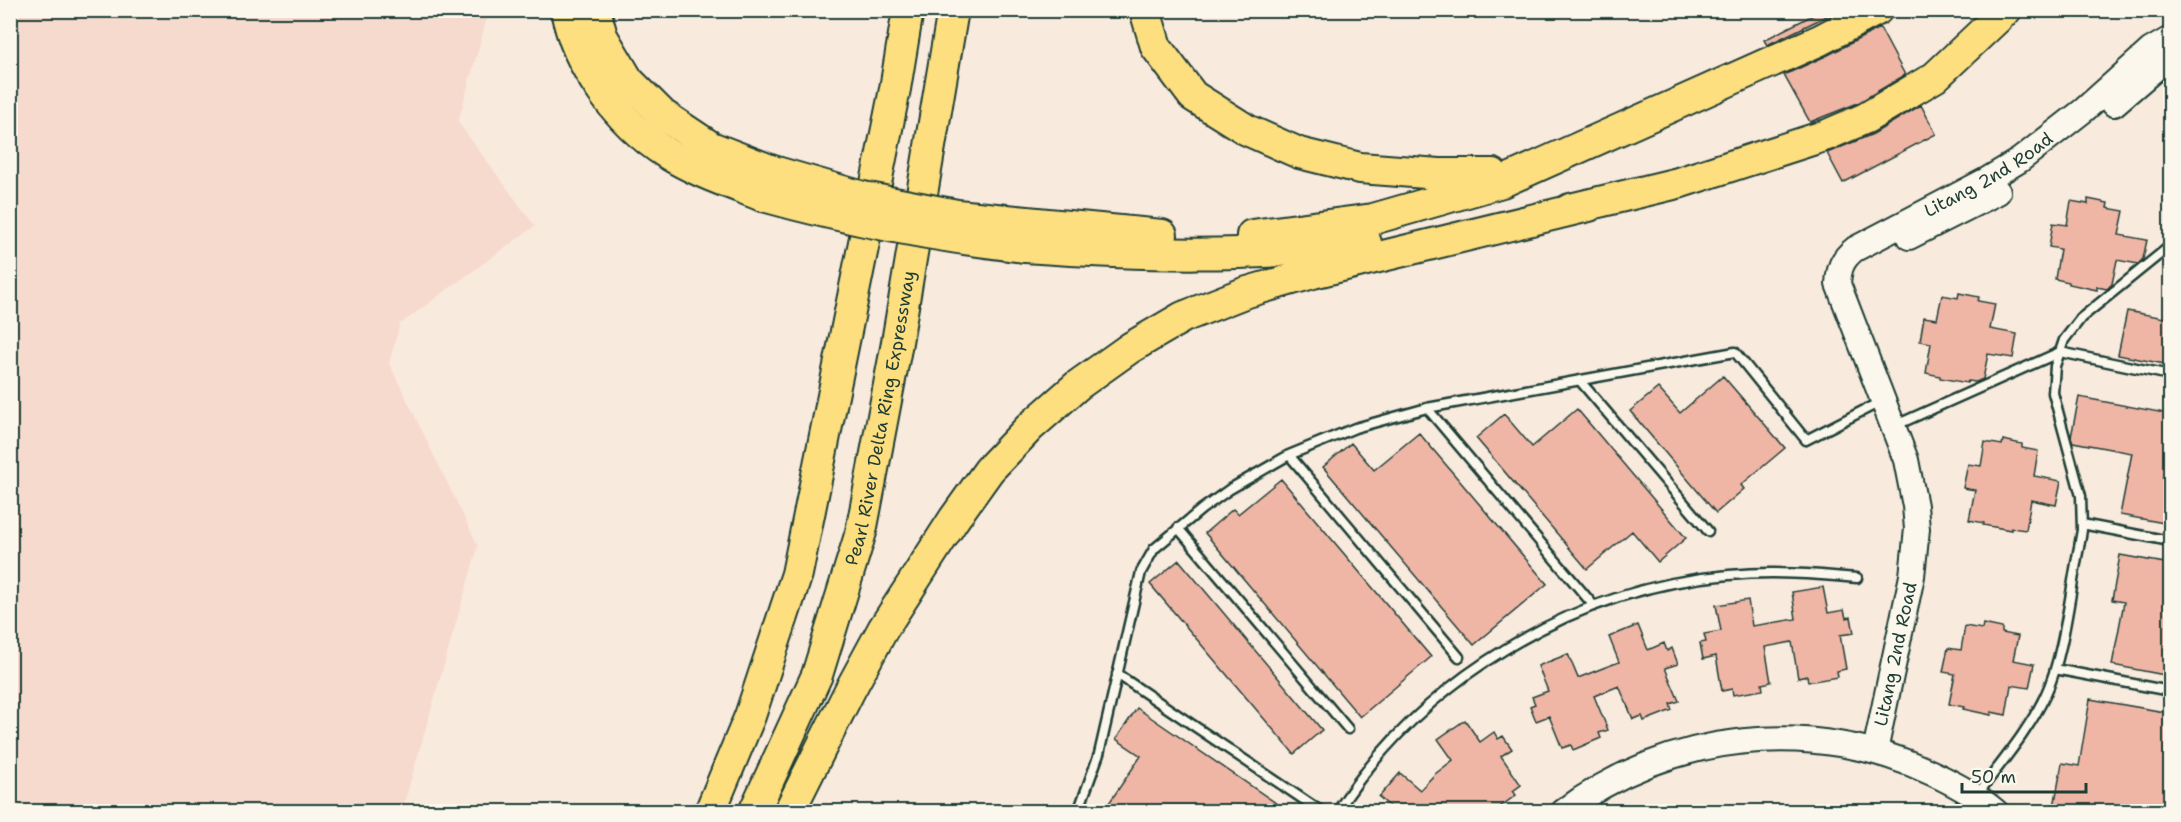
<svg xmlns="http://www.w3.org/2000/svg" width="2181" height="822" viewBox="0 0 2181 822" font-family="'Shantell Sans',sans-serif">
  <rect width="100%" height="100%" fill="#f9eade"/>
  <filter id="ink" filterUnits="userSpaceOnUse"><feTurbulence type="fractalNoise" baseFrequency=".0167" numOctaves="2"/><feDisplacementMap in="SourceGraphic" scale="12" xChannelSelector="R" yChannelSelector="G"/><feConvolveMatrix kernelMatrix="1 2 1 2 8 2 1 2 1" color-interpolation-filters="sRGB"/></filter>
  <g filter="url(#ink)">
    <!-- built -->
    <path fill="#f6dacd" d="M 10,11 L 489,11 L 458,122 L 535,226 L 400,324 L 389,363 L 478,546 L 402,811 L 11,811 Z"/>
    <!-- building -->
    <path fill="#efb6a6" stroke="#1f3d34" stroke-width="1.5" d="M 1823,10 L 1839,10 L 1767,45 L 1764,40 Z
      M 1880,28 L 1905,75 L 1858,103 L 1810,122 L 1784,75 L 1828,55 Z
      M 1921,105 L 1936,134 L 1843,183 L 1827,153 L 1873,134 Z
      M 2088,199 L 2108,203 L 2107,208 L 2124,211 L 2119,235 L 2147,240 L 2143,259 L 2138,264 L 2117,260 L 2112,284 L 2107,289 L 2097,287 L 2097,290 L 2069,284 L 2069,282 L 2055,279 L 2060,249 L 2049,247 L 2053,223 L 2067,225 L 2071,201 L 2088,204 Z
      M 1959,293 L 1979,297 L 1978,301 L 1995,304 L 1990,329 L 2017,334 L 2013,358 L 1988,354 L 1983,379 L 1976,382 L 1968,381 L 1967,383 L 1940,378 L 1940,376 L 1926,373 L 1931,343 L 1920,341 L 1924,317 L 1937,319 L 1942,295 L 1958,298 Z
      M 2127,311 L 2170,319 L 2170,365 L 2118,355 Z
      M 1723,376 L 1785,448 L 1741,485 L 1744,489 L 1716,513 L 1630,411 L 1658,388 L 1680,413 Z
      M 2079,397 L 2170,414 L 2170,433 L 2163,477 L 2170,478 L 2170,524 L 2120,515 L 2132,453 L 2073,442 L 2071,437 Z
      M 1577,409 L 1686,538 L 1658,562 L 1632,531 L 1587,569 L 1476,438 L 1504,414 L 1532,447 Z
      M 1419,433 L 1547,584 L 1474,645 L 1323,467 L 1351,443 L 1374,470 Z
      M 2003,440 L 2022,444 L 2022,448 L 2038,451 L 2034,476 L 2061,481 L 2056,505 L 2031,500 L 2026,530 L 2011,528 L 2011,530 L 1983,525 L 1984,523 L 1969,520 L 1975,490 L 1963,488 L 1968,464 L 1981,466 L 1985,442 L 2002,445 Z
      M 1281,479 L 1431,657 L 1360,717 L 1205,533 L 1233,509 L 1238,514 Z
      M 2120,555 L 2170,564 L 2170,676 L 2112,665 L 2124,602 L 2112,600 Z
      M 1179,560 L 1322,730 L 1294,754 L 1150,584 Z
      M 1823,587 L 1828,613 L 1844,610 L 1846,618 L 1851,617 L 1854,633 L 1840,635 L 1846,669 L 1837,671 L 1838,677 L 1808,682 L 1807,676 L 1798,678 L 1792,642 L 1765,647 L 1771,682 L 1762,684 L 1763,690 L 1733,695 L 1732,689 L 1722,691 L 1716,656 L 1703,659 L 1700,643 L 1706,642 L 1704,634 L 1721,631 L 1716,605 L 1748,600 L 1752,626 L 1796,619 L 1792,592 Z
      M 1983,624 L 2002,628 L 2002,633 L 2018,636 L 2013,660 L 2034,664 L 2029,688 L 2011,685 L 2006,715 L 1991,712 L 1991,715 L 1963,709 L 1964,707 L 1949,704 L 1955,674 L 1943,672 L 1948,648 L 1961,650 L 1965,626 L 1982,629 Z
      M 1638,625 L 1648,650 L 1664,643 L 1667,651 L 1672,648 L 1678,664 L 1665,668 L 1679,701 L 1670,704 L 1672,710 L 1644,721 L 1642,716 L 1633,719 L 1619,686 L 1594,696 L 1608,730 L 1599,733 L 1601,738 L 1573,750 L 1571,745 L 1562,748 L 1549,716 L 1536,721 L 1530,706 L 1535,704 L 1532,697 L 1548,691 L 1538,666 L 1568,654 L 1578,678 L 1603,668 L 1619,662 L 1609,637 Z
      M 2090,699 L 2170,713 L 2170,812 L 2076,812 L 2054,807 L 2062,763 L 2079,766 Z
      M 1137,708 L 1289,812 L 1121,812 L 1109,803 L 1141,756 L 1116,739 Z
      M 1465,720 L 1480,742 L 1494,732 L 1498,739 L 1503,736 L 1512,749 L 1501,756 L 1521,785 L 1513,791 L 1516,795 L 1493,812 L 1396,812 L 1379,797 L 1400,773 L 1420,790 L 1435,774 L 1453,760 L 1438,739 Z"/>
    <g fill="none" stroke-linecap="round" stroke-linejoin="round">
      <!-- lane casing -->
      <g stroke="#1f3d34" stroke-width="13">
        <path id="lane" d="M 1581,382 L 1708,531
          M 1427,408 L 1594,606
          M 1894,426 L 2060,352 L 2170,375
          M 1289,455 L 1459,657
          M 2082,524 L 2170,541
          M 1178,528 L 1348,729
          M 2055,669 L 2170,691
          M 1117,674 L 1322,812
          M 1977,795 C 2000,764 2028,732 2045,696 C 2064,656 2070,592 2079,547 L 2082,530 L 2081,496 L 2053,393 L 2055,366 L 2064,340 L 2081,318 L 2170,246
          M 1078,812 L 1099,754 L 1141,572 L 1154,549 L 1202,509 L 1230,489 L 1289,455 L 1355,428 L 1427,408 L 1735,352 L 1806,440 L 1880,402
          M 1337,812 C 1422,679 1573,588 1729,575 C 1772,571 1814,574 1857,578"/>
      </g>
      <!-- secondary casing -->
      <g stroke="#1f3d34" stroke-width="28">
        <g id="secondary">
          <path d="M 2114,104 L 2156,68 L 2170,59"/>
          <path d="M 1909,237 L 1998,192"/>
          <path id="s1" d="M 1875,751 L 1912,576 L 1917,529 L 1915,506 L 1906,460 L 1838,284 C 1839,268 1842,259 1855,249 L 1985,181 L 2020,160 L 2084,110 L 2151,50 L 2170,39"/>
          <path d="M 1563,812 C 1669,732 1814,716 1934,774 C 1955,784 1978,796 1996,812"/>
        </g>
      </g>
      <!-- highway casing -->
      <g stroke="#1f3d34" stroke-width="34">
        <g id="highway">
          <path d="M 566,10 C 577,67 618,122 666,153 C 696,172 730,183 763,196"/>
          <path d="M 595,10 L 602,36 L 628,80 L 663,115 L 711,147 L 773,171"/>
          <path d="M 1145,10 L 1156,47 L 1193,96 L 1247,130 L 1299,153 L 1360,168 L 1439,174 L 1493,174"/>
          <path d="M 1570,209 L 1678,183 L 1827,135 L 1866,118 L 1935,77 L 2006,10"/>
          <path d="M 1027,222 L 1162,235"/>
          <path d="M 1252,235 L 1373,219 L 1502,182 L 1820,40 L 1877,10"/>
          <path d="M 1025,247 C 1138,255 1253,258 1366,243"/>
          <path d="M 710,812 L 750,716 L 797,574 L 895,89 L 908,10"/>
          <path id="s2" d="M 754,812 L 817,675 L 861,532 L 896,348 L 953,10"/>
          <path d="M 789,812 L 850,690 L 883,629 L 954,519 L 989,470 L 1030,427 L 1078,385 L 1130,348 L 1183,317 L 1244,293 L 1313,273 L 1589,206"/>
        </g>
      </g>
      <!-- lane -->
      <use href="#lane" stroke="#fbf7ec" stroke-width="8"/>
      <!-- secondary -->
      <use href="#secondary" stroke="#fbf7ec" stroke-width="24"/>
      <!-- highway -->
      <use href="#highway" stroke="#fedf80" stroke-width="30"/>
      <!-- highway-bridge casing -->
      <g stroke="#1f3d34" stroke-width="34" stroke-linecap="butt">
        <path id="highway-bridge" d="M 773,171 L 863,197 L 957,215 L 1027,222
          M 763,196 C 849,220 936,237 1025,247"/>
      </g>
      <!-- highway-bridge -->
      <use href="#highway-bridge" stroke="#fedf80" stroke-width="30"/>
    </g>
  </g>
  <g text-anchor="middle" stroke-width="4.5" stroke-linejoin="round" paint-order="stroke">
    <!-- street labels -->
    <g font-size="18" fill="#1f3d34" stroke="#fbf7ec">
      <text dy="6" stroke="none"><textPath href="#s1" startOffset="678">Litang 2nd Road</textPath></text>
      <text dy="6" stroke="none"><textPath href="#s2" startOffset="416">Pearl River Delta Ring Expressway</textPath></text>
      <text dy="6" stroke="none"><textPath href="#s1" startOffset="99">Litang 2nd Road</textPath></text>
    </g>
  </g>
  <!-- margin -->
  <rect width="2181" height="822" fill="none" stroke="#fbf7ec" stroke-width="36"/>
  <rect x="18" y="18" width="2145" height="786" fill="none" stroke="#1f3d34" stroke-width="2" filter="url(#ink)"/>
  <!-- scale -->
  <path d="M1962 783v9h124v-9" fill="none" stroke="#1f3d34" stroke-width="3"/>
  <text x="1971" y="783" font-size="18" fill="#1f3d34" stroke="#fbf7ec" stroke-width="4.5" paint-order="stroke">50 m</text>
</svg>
